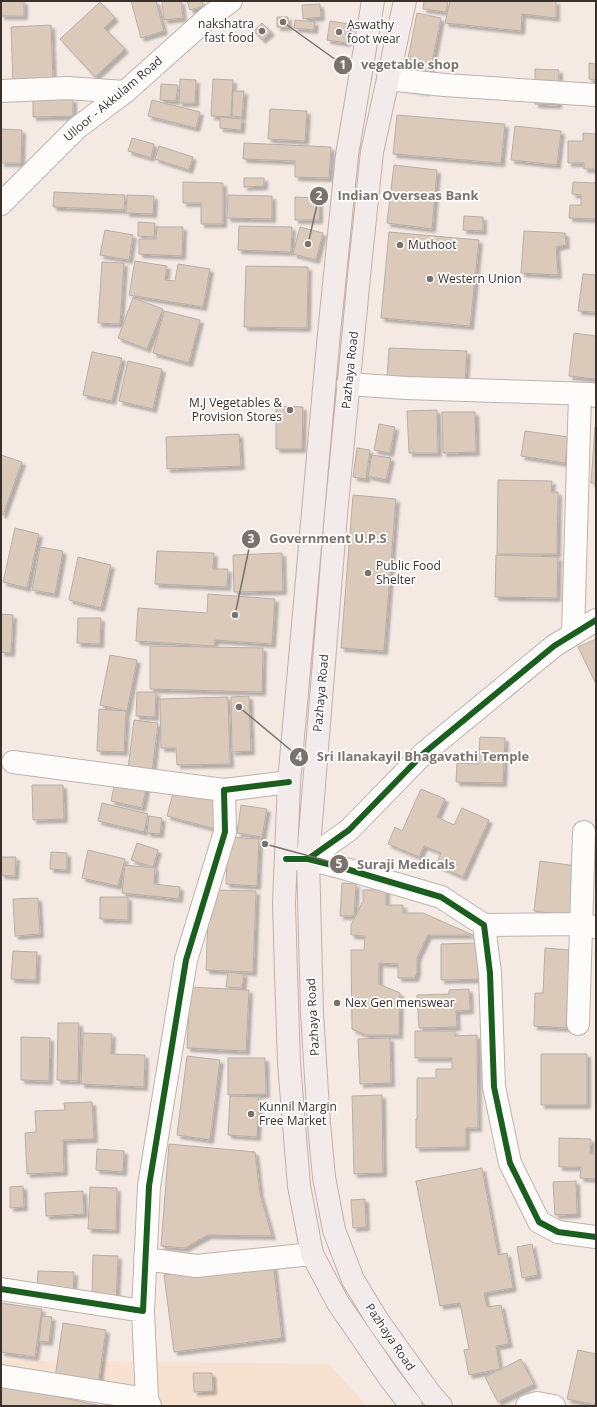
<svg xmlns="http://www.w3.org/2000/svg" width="597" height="1407" viewBox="0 0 597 1407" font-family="'Open Sans',sans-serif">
  <defs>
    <filter id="shadow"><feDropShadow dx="3.5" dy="3.5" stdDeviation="1" flood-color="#0004"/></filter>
  </defs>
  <rect width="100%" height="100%" fill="#f5eae3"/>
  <!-- built -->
  <path fill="#f7e2d2" d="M 1,1360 L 329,1364 L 367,1406 L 1,1406 Z"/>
  <!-- building -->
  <path fill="#dbcaba" stroke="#b7aea8" filter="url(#shadow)" d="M 1,1 L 24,1 L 24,16 L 1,16 Z
    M 131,1 L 156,1 L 164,31 L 141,38 Z
    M 162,1 L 181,1 L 183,18 L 164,20 Z
    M 187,1 L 202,1 L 203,6 L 190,10 Z
    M 424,1 L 448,1 L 446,12 L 423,9 Z
    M 450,1 L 556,1 L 556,18 L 522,14 L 521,31 L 445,23 Z
    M 100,2 L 115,18 L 104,28 L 125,49 L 95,77 L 60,39 Z
    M 320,4 L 321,17 L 303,19 L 302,5 Z
    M 417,13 L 441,18 L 426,92 L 402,88 Z
    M 277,17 L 288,17 L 288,27 L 277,27 Z
    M 295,20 L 315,22 L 314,30 L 294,28 Z
    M 330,21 L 350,24 L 347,43 L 327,40 Z
    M 262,23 L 271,32 L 262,40 L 254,31 Z
    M 51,25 L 53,84 L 13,84 L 11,27 Z
    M 589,63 L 596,64 L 596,80 L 589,79 Z
    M 535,69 L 559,70 L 558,105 L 535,104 Z
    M 180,79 L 196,80 L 195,103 L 179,103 Z
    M 213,79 L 233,80 L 231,117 L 211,116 Z
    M 161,84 L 178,85 L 176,101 L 160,100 Z
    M 233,91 L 244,91 L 242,117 L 232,116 Z
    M 73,99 L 73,116 L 33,117 L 33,100 Z
    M 152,100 L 200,112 L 196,128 L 148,116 Z
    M 270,109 L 307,111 L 305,141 L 268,139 Z
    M 397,115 L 505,124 L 501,163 L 393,154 Z
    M 220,117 L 242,119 L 241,130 L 220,128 Z
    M 515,126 L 561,131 L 557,165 L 511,160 Z
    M 1,129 L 22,130 L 21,163 L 1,163 Z
    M 583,133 L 596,134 L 596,169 L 584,169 L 584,163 L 568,163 L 568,141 L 583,141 Z
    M 132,138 L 154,144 L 151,158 L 128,151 Z
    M 244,143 L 331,147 L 329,178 L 295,177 L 295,161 L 243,159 Z
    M 159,146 L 193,157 L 189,170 L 155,159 Z
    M 394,165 L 437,170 L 432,229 L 387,223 Z
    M 244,178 L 264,178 L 264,186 L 244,187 Z
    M 183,182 L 223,183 L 223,224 L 201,224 L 201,203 L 183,203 Z
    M 573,182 L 596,183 L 596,219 L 569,218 L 570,205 L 581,205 L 581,195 L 572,194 Z
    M 54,192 L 125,195 L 124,210 L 53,207 Z
    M 127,195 L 154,196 L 153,214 L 126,213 Z
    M 228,195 L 272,196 L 272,219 L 227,218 Z
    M 295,197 L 319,198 L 319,220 L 295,220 Z
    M 464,216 L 483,217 L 483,231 L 463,230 Z
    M 138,222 L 155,223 L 154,237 L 138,236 Z
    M 239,226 L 292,227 L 291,252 L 238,250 Z
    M 157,227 L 183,227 L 182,256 L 139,254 L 139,239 L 156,239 Z
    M 300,227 L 323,233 L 316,260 L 293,254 Z
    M 105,230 L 133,235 L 129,260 L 100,255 Z
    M 524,231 L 565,233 L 566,245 L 556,247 L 558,275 L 521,273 Z
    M 389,232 L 479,240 L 470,326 L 381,318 Z
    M 135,261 L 167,266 L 165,280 L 175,281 L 178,264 L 210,269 L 203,307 L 129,295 Z
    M 102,262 L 124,263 L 120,324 L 98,323 Z
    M 246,266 L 308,267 L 307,328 L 244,327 Z
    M 583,274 L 596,275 L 596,312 L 578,311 Z
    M 133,298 L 163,309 L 147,349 L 118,338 Z
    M 164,311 L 200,320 L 189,363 L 153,353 Z
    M 574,333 L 596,336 L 596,379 L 569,376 Z
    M 389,348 L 467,351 L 465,382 L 387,378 Z
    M 92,352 L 122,358 L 112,401 L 83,395 Z
    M 128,361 L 162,369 L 153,409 L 119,401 Z
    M 276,406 L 303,407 L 302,449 L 276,449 Z
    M 437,410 L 438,453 L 409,453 L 407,411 Z
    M 442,412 L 475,412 L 476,452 L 443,453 Z
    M 379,424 L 395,427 L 390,453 L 374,450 Z
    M 595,427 L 596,483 L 591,483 Z
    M 525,431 L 569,437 L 565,463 L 521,456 Z
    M 239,434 L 241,466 L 167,469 L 166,437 Z
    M 357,448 L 370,450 L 366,479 L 353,477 Z
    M 1,455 L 22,462 L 3,515 L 1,514 Z
    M 372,455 L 391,458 L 386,480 L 368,476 Z
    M 498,480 L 552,481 L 551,492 L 558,492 L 557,554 L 497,554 Z
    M 353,495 L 396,499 L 384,651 L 341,648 Z
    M 15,528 L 39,534 L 27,588 L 3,582 Z
    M 40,547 L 63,551 L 55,594 L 32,590 Z
    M 157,551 L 214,553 L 213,569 L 228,569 L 227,587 L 155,584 Z
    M 282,553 L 283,591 L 234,592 L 233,555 Z
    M 496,555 L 558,557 L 557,598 L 495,597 Z
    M 78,557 L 111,565 L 101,608 L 69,600 Z
    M 208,594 L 275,599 L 272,644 L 215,640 L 214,646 L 136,641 L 138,608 L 207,613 Z
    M 1,614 L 13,615 L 11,653 L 1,652 Z
    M 78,618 L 101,618 L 100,644 L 77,643 Z
    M 596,639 L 596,684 L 578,647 Z
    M 150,646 L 263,648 L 262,692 L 150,689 Z
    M 110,655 L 137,660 L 127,711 L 100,705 Z
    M 137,692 L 156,692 L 155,717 L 136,716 Z
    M 249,696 L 251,751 L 232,752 L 231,697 Z
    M 228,697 L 230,764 L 177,765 L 176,748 L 161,748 L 160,699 Z
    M 99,709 L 126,711 L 124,752 L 97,751 Z
    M 134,720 L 158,723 L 152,772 L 128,769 Z
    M 480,737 L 505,738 L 503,783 L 456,782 L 457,763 L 478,764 Z
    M 116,777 L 147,784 L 142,808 L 111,801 Z
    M 32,785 L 63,785 L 64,819 L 33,820 Z
    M 174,789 L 222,802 L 215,829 L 167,816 Z
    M 421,789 L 445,799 L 437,817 L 454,825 L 462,808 L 489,820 L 463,877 L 436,865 L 441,853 L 424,846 L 419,857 L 388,844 L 395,827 L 402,831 Z
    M 102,803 L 148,814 L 144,832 L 98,821 Z
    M 241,805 L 267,809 L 262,837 L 237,833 Z
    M 149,816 L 162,818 L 160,834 L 147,833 Z
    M 228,837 L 259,839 L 257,886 L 226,884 Z
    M 137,843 L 158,850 L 153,867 L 131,860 Z
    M 88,850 L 125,859 L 118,886 L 82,878 Z
    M 51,852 L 67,853 L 67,870 L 50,869 Z
    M 1,857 L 16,857 L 15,876 L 1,875 Z
    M 540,861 L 577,866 L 571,916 L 534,911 Z
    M 125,865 L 155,868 L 154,884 L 180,887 L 179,899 L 122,893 Z
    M 342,883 L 356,884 L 354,916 L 340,916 Z
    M 209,890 L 256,891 L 253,972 L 206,970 Z
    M 363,890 L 386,890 L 386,905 L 403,905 L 403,913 L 423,913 L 473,935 L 428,935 L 417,958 L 417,972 L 415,978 L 398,978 L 398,964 L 379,963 L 379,984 L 400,993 L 399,1035 L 366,1035 L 352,1029 L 351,950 L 364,950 L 365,936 L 351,935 L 351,925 L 363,901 Z
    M 100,897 L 128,897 L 128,920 L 100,919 Z
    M 38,898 L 40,934 L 15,936 L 13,899 Z
    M 477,943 L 482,979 L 441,980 L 441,944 Z
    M 545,948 L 570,950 L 566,1028 L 534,1026 L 535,993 L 543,993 Z
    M 13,951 L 37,952 L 36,980 L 11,979 Z
    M 228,972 L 244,974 L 242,988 L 226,987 Z
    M 190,987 L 249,990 L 246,1051 L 187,1048 Z
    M 469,989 L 470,1010 L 456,1011 L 457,1027 L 419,1028 L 417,995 L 449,994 L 449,990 Z
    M 58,1023 L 79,1023 L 78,1081 L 57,1080 Z
    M 415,1031 L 455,1031 L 455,1036 L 477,1035 L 478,1128 L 466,1128 L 466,1147 L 416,1148 L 416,1119 L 417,1119 L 417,1078 L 436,1078 L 436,1069 L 452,1069 L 452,1058 L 415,1058 Z
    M 83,1033 L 112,1034 L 111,1054 L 145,1055 L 144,1087 L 81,1084 Z
    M 21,1037 L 50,1038 L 49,1081 L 21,1080 Z
    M 390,1038 L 391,1083 L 360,1084 L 358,1039 Z
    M 541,1054 L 587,1054 L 587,1105 L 541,1105 Z
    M 187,1056 L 220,1060 L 210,1140 L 177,1135 Z
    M 228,1058 L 265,1058 L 266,1094 L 228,1095 Z
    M 382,1095 L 383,1173 L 354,1174 L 352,1096 Z
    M 230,1096 L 259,1097 L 257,1137 L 228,1135 Z
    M 92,1102 L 94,1139 L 63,1140 L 64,1172 L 27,1174 L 25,1133 L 36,1132 L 35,1111 L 65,1110 L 64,1103 Z
    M 559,1138 L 591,1139 L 590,1154 L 596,1154 L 596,1179 L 580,1178 L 581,1167 L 559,1167 Z
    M 169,1144 L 255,1152 L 260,1194 L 272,1236 L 208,1235 L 185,1248 L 161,1246 Z
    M 97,1149 L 124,1151 L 123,1172 L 96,1170 Z
    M 482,1168 L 498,1255 L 507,1253 L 513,1288 L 484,1293 L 487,1307 L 501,1305 L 509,1344 L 496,1346 L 500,1369 L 469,1375 L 464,1350 L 469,1349 L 460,1303 L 440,1306 L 416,1181 Z
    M 576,1181 L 577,1214 L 555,1215 L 553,1182 Z
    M 23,1186 L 24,1207 L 10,1208 L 10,1187 Z
    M 90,1187 L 117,1188 L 116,1230 L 88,1229 Z
    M 83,1191 L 84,1214 L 46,1216 L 45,1193 Z
    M 365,1199 L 366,1227 L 353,1228 L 351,1200 Z
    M 532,1244 L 538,1275 L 522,1278 L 517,1247 Z
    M 93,1255 L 118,1256 L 116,1300 L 92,1299 Z
    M 273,1262 L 282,1338 L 174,1352 L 164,1275 Z
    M 38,1271 L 74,1272 L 73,1292 L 37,1290 Z
    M 1,1303 L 42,1309 L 35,1357 L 1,1352 Z
    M 42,1316 L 52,1317 L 49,1342 L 39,1341 Z
    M 63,1323 L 106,1330 L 98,1385 L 55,1378 Z
    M 578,1350 L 596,1354 L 596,1405 L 567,1399 Z
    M 521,1359 L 534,1384 L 498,1402 L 485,1377 Z
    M 193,1373 L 212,1373 L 213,1391 L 194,1392 Z
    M 1,1384 L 101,1406 L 1,1406 Z"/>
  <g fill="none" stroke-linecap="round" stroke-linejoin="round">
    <!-- minor casing -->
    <g stroke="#bcb3ad" stroke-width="24">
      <path id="minor" d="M 388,79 L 444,85 L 596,95
        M 1,91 L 67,88 L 125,92
        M 348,384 L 406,388 L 591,394 L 596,396
        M 573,634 L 580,394
        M 13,762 L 224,790
        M 289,859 L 308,859 L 336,866 L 441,897 L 484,925 L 490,973 L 494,1087 L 510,1163 L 539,1222 L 558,1232 L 596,1237
        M 308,859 L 349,830 L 424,753 L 554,646 L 596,620
        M 484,925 L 581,924 L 595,927
        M 578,1024 L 584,832
        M 145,1259 L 196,1266 L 312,1254
        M 1,1289 L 143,1311 L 149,1186 L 186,960 L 225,832 L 224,790 L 289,782
        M 143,1311 L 147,1399 L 150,1406
        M 1,1376 L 147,1399
        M 527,1406 L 537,1403 L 554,1406"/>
    </g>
    <!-- secondary casing -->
    <g stroke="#bcb3ad" stroke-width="24">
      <path id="secondary" d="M 1,204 L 77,128 L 125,92 L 210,16 L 231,1"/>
    </g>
    <!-- primary casing -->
    <g stroke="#c1b0ac" stroke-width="24">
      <path id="primary" d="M 373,1 L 347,155 L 328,344 L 289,782 L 284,903 L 286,973 L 289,1063 L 299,1186 L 312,1254 L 338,1303 L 389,1377 L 411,1406
        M 405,1 L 372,152 L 360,266 L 336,514 L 308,859 L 312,1013 L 319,1124 L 324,1177 L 334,1230 L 353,1280 L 378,1321 L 431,1395 L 441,1406"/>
    </g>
    <!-- minor -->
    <use href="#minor" stroke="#fefcfb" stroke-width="22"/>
    <!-- secondary -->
    <use href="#secondary" stroke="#fefcfb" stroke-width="22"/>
    <!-- primary -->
    <use href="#primary" stroke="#f3ebe9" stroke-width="22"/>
    <!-- cycleway casing -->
    <g stroke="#fff" stroke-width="8">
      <path id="cycleway" d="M 286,859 L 308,859 L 336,866 L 441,897 L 484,925 L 490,973 L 494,1087 L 510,1163 L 539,1222 L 558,1232 L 596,1237
        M 308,859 L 349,830 L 424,753 L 554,646 L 596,620
        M 1,1289 L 143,1311 L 149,1186 L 186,960 L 225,832 L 224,790 L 289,782"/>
    </g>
    <!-- cycleway -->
    <use href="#cycleway" stroke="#1b5e20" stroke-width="6"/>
  </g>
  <!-- markers -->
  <g fill="#7b726b" stroke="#fff" stroke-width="1.5">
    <circle cx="262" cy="31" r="4"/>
    <circle cx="339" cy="32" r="4"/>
    <circle cx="400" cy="245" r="4"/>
    <circle cx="430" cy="279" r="4"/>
    <circle cx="290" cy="410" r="4"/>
    <circle cx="368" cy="573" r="4"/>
    <circle cx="337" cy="1003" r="4"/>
    <circle cx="251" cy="1114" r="4"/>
  </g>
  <g text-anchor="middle" stroke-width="3.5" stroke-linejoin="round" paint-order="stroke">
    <!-- poi labels -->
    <g font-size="12" fill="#3a312b" stroke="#fff" text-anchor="start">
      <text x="254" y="28" text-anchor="end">nakshatra<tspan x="254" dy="14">fast food</tspan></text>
      <text x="347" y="29">Aswathy<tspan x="347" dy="14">foot wear</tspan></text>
      <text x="408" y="249">Muthoot</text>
      <text x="438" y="283">Western Union</text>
      <text x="282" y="407" text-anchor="end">M.J Vegetables &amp;<tspan x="282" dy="14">Provision Stores</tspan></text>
      <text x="376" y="570">Public Food<tspan x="376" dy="14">Shelter</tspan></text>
      <text x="345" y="1007">Nex Gen menswear</text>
      <text x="259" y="1111">Kunnil Margin<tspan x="259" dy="14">Free Market</tspan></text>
    </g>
    <!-- street labels -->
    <g font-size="12" fill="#3a312b" stroke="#fff">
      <text transform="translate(113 99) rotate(-40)" y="4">Ulloor - Akkulam Road</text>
      <text transform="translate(350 370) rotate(-84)" y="4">Pazhaya Road</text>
      <text transform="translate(321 693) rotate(-85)" y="4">Pazhaya Road</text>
      <text transform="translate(313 1017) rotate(-93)" y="4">Pazhaya Road</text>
      <text transform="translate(390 1337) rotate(56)" y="4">Pazhaya Road</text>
    </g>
  </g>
  <!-- callouts -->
  <path fill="none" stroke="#7b726b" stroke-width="1.5" d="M283 22L343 65M308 244L319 196M235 615L251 539M239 707L299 757M265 844L339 864"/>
  <g fill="#7b726b" stroke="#fff" stroke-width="1.5">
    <circle cx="283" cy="22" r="4"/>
    <circle cx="308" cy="244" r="4"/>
    <circle cx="235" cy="615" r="4"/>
    <circle cx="239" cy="707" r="4"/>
    <circle cx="265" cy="844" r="4"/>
    <circle cx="343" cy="65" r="10"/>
    <circle cx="319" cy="196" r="10"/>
    <circle cx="251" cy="539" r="10"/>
    <circle cx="299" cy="757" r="10"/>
    <circle cx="339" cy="864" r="10"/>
  </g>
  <g font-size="12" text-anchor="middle" font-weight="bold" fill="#fff">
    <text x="343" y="69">1</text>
    <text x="319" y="200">2</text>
    <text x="251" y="543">3</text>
    <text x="299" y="761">4</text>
    <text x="339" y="868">5</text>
  </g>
  <g font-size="13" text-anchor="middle" font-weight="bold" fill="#7b726b" stroke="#fff" stroke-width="3.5" stroke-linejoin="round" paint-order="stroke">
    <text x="410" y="69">vegetable shop</text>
    <text x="408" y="200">Indian Overseas Bank</text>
    <text x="328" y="543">Government U.P.S</text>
    <text x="423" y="761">Sri Ilanakayil Bhagavathi Temple</text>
    <text x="406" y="869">Suraji Medicals</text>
  </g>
  <!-- border -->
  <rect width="597" height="1407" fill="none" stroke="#3a312b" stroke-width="4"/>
</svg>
